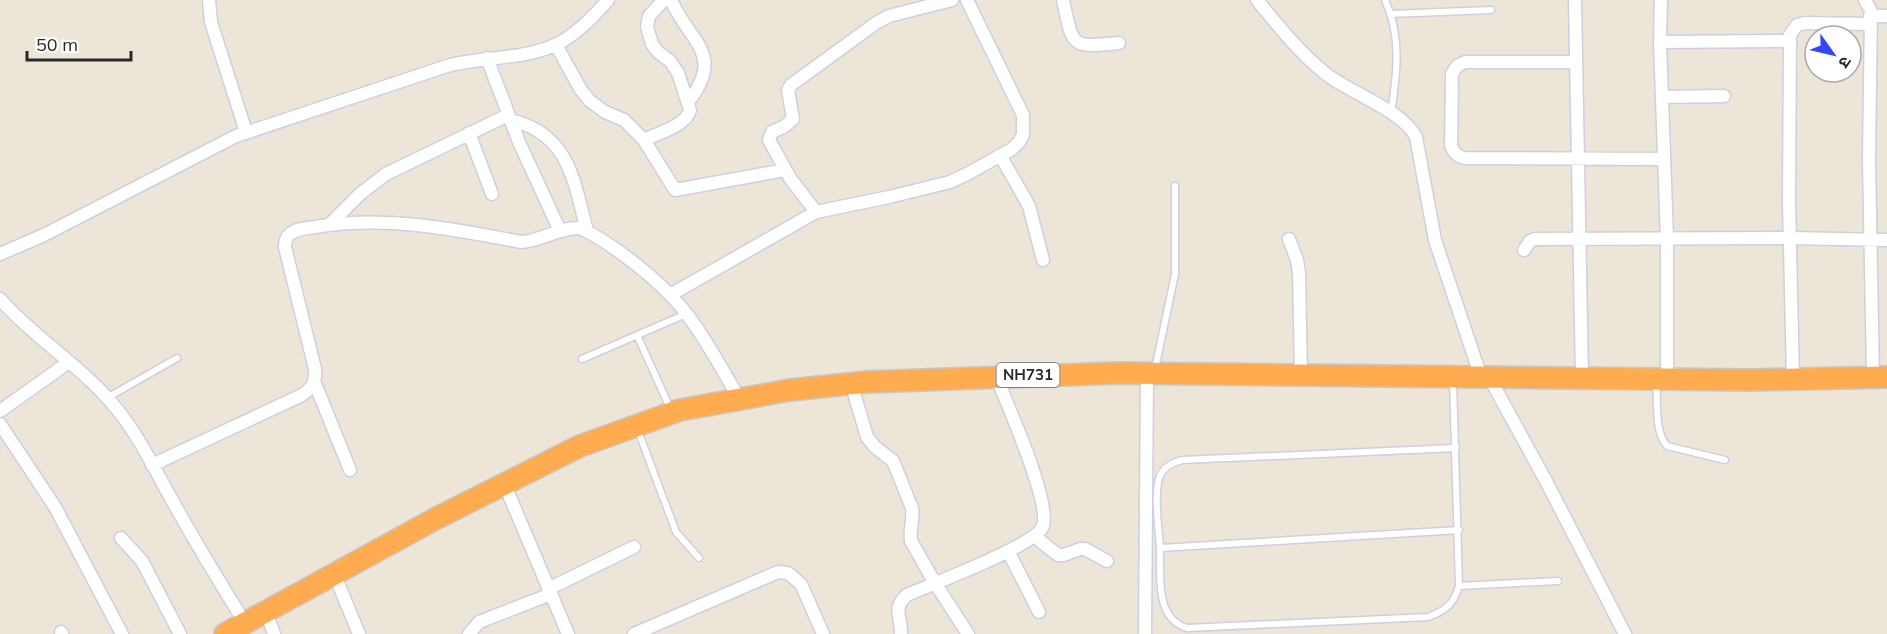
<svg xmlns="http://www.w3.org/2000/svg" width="1887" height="634" viewBox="0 0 1887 634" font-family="Mulish,'Noto Sans Devanagari',sans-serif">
  <rect width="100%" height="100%" fill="#ece5d8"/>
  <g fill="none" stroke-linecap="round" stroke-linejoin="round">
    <!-- lane casing -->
    <g stroke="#cdcfe3" stroke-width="9">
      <path id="lane" d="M 1385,0 C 1402,37 1397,74 1391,113
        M 1390,14 L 1491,10
        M 637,335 L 670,408
        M 582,359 L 686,314
        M 1155,369 L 1175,274 L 1175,186
        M 1656,383 C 1658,402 1654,431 1667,446 L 1725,460
        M 107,398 L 177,358
        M 637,428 L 676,532 L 699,558
        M 1456,448 L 1182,460 C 1174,462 1167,465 1162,472 C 1152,486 1159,529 1160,548 L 1459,530
        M 1160,548 C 1161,575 1154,618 1187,628 L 1428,617 C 1445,611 1454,604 1459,586 L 1453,381
        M 1459,586 L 1558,581"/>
    </g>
    <!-- street casing -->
    <g stroke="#cdcfe3" stroke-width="15">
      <path id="street" d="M 209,0 L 211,22 L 246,132
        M 671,0 C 689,42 726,54 688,102
        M 1063,0 C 1073,47 1070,48 1119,43
        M 1257,0 C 1278,26 1300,53 1326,74 C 1352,94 1402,110 1416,137 L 1435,240 L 1481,377
        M 1575,0 L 1582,378
        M 1661,0 L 1660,42 L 1667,238 L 1667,379
        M 1865,0 L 1871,11 L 1869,159 L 1873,377
        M 1870,16 L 1887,16
        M 1660,42 L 1789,41
        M 556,45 L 581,90 L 590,101 L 605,112 L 624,120 L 644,140 L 675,190 L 785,170
        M 487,58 L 519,142 L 560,231
        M 1576,62 L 1465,62 L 1457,66 L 1452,74 L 1451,146 C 1454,153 1457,156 1464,158 L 1664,159
        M 1662,97 L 1724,96
        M 510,120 C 569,133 574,181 587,231
        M 469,133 L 492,194
        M 644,140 C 658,133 686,126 690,110 L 678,73 L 670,61 L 658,52 L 652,44 L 647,27 L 649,16 L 664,0
        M 1000,155 L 1029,206 L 1043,260
        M 816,212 L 790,178 L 769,140 L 772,132 L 785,126 L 793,119 L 788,90 L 791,85 L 876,23 L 889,16 L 952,0
        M 330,224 L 360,194 L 386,174 L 508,115
        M 1289,239 L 1297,260 L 1299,273 L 1301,376
        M 1524,250 L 1530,241 L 1535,239 L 1790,238 L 1887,240
        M 0,254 L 44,235 L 236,136 L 450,65 C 483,57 525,59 555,45 C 576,35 593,17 608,0
        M 670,295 L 816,212 L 889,197 L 950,182 L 969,173 L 1012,149 L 1019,142 L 1023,135 L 1023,115 L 967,0
        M 0,299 C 35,339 82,366 116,408 C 139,436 155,470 173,502 C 196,543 220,583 245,623
        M 1489,377 L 1547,483 L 1625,634
        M 1793,379 L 1789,202 L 1790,35 L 1797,25 L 1805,23 L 1870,24
        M 314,381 L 350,470
        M 851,383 L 867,437 L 875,447 L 893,461 L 912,508 C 914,519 909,529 911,541 L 935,583 L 968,634
        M 0,411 L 69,362
        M 0,424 L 55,507 L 122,634
        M 152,465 L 300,396 C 312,389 316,383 315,369 L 285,247 C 285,243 286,238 289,235 C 296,228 307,228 315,227 C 384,215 454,229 521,242 C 542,241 559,227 580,228 C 612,243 659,280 682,308 C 704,335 721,368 739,398
        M 504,483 L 568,634
        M 1034,536 L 1058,555 L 1064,555 L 1080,549 L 1085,549 L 1107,561
        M 121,538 L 142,561 L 180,634
        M 1008,551 L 1039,612
        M 334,573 L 359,634
        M 548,589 L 634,547
        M 266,612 L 274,634
        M 61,632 L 62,634
        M 469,634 L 479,622 L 551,594
        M 634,634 L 778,572 L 788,573 L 801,584 L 823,634
        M 901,634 C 902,616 891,610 907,595 C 932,584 1031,547 1042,528 C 1054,507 1006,402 996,376
        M 1145,634 L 1147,374"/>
    </g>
    <!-- highway casing -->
    <g stroke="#c7c7c7" stroke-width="24">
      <path id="highway" d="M 225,634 L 435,519 L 580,446 L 680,410 L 790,390 L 867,382 L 1117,373 L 1750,380 L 1887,377"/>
    </g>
    <!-- lane -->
    <use href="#lane" stroke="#fff" stroke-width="6"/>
    <!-- street -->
    <use href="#street" stroke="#fff" stroke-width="12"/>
    <!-- highway -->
    <use href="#highway" stroke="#ffac50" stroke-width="21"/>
  </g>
  <g text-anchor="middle" stroke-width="5" stroke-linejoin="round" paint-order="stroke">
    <!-- shield labels -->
    <rect fill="#fff" stroke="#686868" stroke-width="1.5" x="996.5" y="363" width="63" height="24" rx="4.5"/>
    <g font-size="15" font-weight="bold" fill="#282828">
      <text x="1028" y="380">NH731</text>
    </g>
  </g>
  <!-- north arrow -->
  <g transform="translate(1833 54) rotate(124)"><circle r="28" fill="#ffffff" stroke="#a9a9a9" stroke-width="1.5"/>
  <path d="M0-4.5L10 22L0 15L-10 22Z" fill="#3245ff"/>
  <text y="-9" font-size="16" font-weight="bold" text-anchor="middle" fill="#282828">उ</text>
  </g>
  <!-- scale -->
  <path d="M27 51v9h104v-9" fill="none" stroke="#282828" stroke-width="3"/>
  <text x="36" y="51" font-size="18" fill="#282828" stroke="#ffffff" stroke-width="4.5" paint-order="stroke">50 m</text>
</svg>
